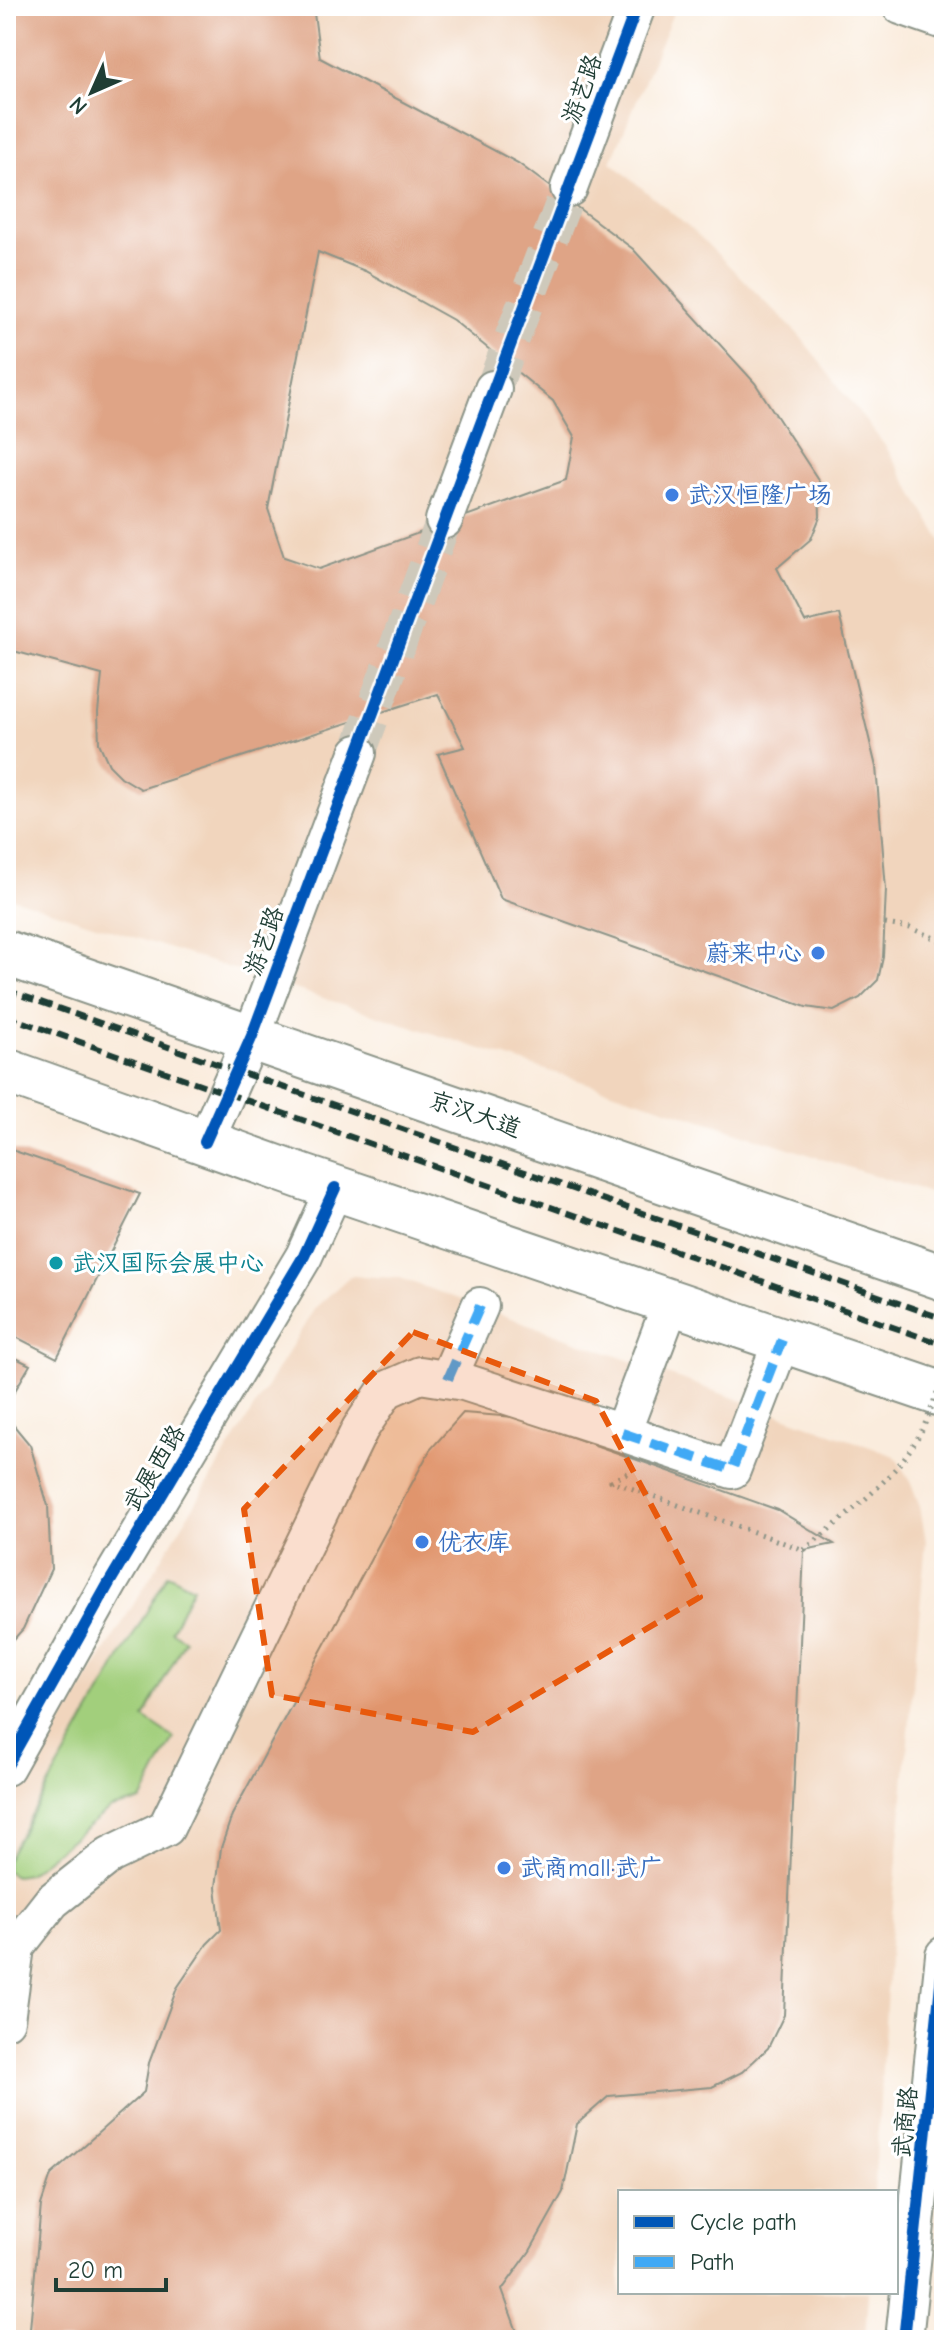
<svg xmlns="http://www.w3.org/2000/svg" width="950" height="2346" viewBox="0 0 950 2346" font-family="'Comic Neue','LXGW WenKai TC',sans-serif">
  <rect width="100%" height="100%" fill="#fff"/>
  <filter id="ink" filterUnits="userSpaceOnUse"><feTurbulence type="fractalNoise" baseFrequency=".0125" numOctaves="2"/><feDisplacementMap in="SourceGraphic" scale="16" xChannelSelector="R" yChannelSelector="G"/><feConvolveMatrix kernelMatrix="1 2 1 2 8 2 1 2 1" color-interpolation-filters="sRGB"/></filter>
  <filter id="wash" filterUnits="userSpaceOnUse"><feTurbulence type="fractalNoise" baseFrequency=".006" numOctaves="4" result="noise"/><feDisplacementMap in="SourceGraphic" scale="32" xChannelSelector="R" yChannelSelector="G"/><feGaussianBlur stdDeviation="1.8" result="paint"/><feColorMatrix in="noise" values="0 0 0 0 0 0 0 0 0 0 0 0 0 0 0 0 0 1.4 0 .05"/><feComposite in="paint" operator="in"/></filter>
  <g filter="url(#wash)">
    <rect width="100%" height="100%" fill="#faecdd"/>
    <!-- built -->
    <path fill="#f1d5bd" d="M 6,6 L 676,6 L 611,162 L 700,237 L 799,335 L 886,447 L 944,545 L 944,1198 L 6,896 Z
      M 350,1276 L 400,1278 L 895,1456 L 911,1483 L 920,1507 L 926,1541 L 891,1928 L 874,2192 L 620,2192 L 620,2292 L 868,2292 L 865,2340 L 6,2340 L 6,1813 L 315,1308 Z"/>
    <!-- grass -->
    <path fill="#a2cf7c" stroke="#608658" stroke-width="2" d="M 168,1574 L 193,1587 L 171,1631 L 185,1640 L 144,1718 L 174,1738 L 141,1801 L 111,1808 L 28,1874 L 15,1876 L 6,1871 L 6,1860 Z"/>
    <g id="blocks">
      <!-- building -->
      <path fill="#dfa486" fill-rule="evenodd" d="M 6,6 L 313,6 L 320,58 L 518,163 L 633,249 L 755,383 L 819,481 L 820,517 L 811,539 L 777,568 L 805,622 L 839,614 L 876,767 L 886,889 L 883,957 L 878,980 L 860,998 L 834,1011 L 806,1007 L 501,899 L 438,754 L 465,747 L 438,694 L 141,789 L 121,777 L 109,765 L 99,743 L 98,712 L 102,675 L 6,649 ZM 318,252 L 365,271 L 453,320 L 553,401 L 574,437 L 566,480 L 319,569 L 284,557 L 268,509 Z
        M 6,1148 L 140,1194 L 57,1358 L 6,1332 Z
        M 6,1353 L 30,1365 L 6,1406 Z
        M 463,1413 L 515,1417 L 646,1463 L 778,1510 L 834,1544 L 804,1550 L 784,2015 L 768,2048 L 742,2072 L 712,2087 L 609,2096 L 577,2124 L 563,2192 L 530,2251 L 502,2290 L 520,2340 L 29,2340 L 41,2205 L 51,2175 L 144,2092 L 149,2063 L 177,1988 L 207,1944 L 221,1930 L 216,1887 L 221,1848 L 232,1815 L 430,1450 Z
        M 6,1416 L 30,1445 L 48,1506 L 51,1569 L 23,1629 L 6,1648 Z"/>
    </g>
  </g>
  <g filter="url(#ink)">
    <use href="#blocks" fill-opacity="0" stroke="#8c9488" stroke-width="2"/>
    <g fill="none" stroke-linecap="round" stroke-linejoin="round">
      <!-- minor-tunnel -->
      <path stroke="#cec9bb" stroke-width="36" stroke-dasharray="36 18" stroke-linecap="butt" d="M 493,389 L 569,188
        M 358,753 L 444,520"/>
      <!-- minor casing -->
      <g stroke="#8c9488" stroke-width="40">
        <path id="minor" d="M 901,6 L 944,21
          M 569,188 L 637,6
          M 444,520 L 493,389
          M 205,1142 L 252,1036 L 358,753
          M 448,1379 L 480,1306
          M 622,1433 L 732,1470 L 782,1340
          M 6,1767 L 109,1583 L 304,1256 L 335,1188
          M 6,1942 L 16,1947 L 6,2020
          M 16,1947 L 52,1901 L 110,1855 L 166,1828 L 360,1429 L 386,1390 L 420,1375 L 464,1382 L 622,1433 L 671,1303
          M 904,2340 L 944,1955"/>
      </g>
      <!-- major casing -->
      <g stroke="#8c9488" stroke-width="48">
        <path id="major" d="M 6,953 L 944,1278
          M 6,1071 L 303,1177 L 944,1395"/>
      </g>
      <!-- path -->
      <path stroke="#8c9488" stroke-width="5" stroke-dasharray="2 6" stroke-linecap="butt" d="M 885,924 L 910,928 L 944,942
        M 627,1473 L 611,1481 L 804,1550"/>
      <!-- minor -->
      <use href="#minor" stroke="#fff" stroke-width="36"/>
      <!-- major -->
      <use href="#major" stroke="#fff" stroke-width="44"/>
      <!-- rail -->
      <path stroke="#1f3d34" stroke-width="6" stroke-dasharray="12 6" stroke-linecap="butt" d="M 6,990 L 944,1319
        M 6,1016 L 944,1345"/>
      <!-- path-bridge -->
      <path stroke="#8c9488" stroke-width="5" stroke-dasharray="2 6" stroke-linecap="butt" d="M 804,1550 C 846,1515 896,1480 922,1430 C 931,1412 937,1391 944,1372"/>
      <!-- quiet -->
      <path stroke="#3fa9f5" stroke-width="10" stroke-dasharray="20 10" stroke-linecap="butt" d="M 448,1379 L 480,1306
        M 622,1433 L 732,1470 L 782,1340"/>
      <!-- cycleway casing -->
      <g stroke="#fff" stroke-width="17">
        <path id="cycleway" d="M 205,1142 L 252,1036 L 637,6
          M 6,1767 L 109,1583 L 304,1256 L 335,1188
          M 904,2340 L 944,1955"/>
      </g>
      <!-- cycleway -->
      <use href="#cycleway" stroke="#0057b8" stroke-width="12"/>
    </g>
  </g>
  <!-- marked area -->
  <path fill="#e8590c" fill-opacity="0.2" stroke="#e8590c" stroke-width="6" stroke-dasharray="16 10" stroke-linejoin="round" d="M 413,1332 L 596,1401 L 700,1597 L 473,1732 L 272,1695 L 244,1509 Z"/>
  <!-- markers -->
  <g fill="#3f7fe0" stroke="#fff" stroke-width="3">
    <circle cx="672" cy="495" r="8"/>
    <circle cx="818" cy="953" r="8"/>
    <circle cx="422" cy="1542" r="8"/>
    <circle cx="504" cy="1868" r="8"/>
  </g>
  <circle fill="#0f9aa8" stroke="#fff" stroke-width="3" cx="56" cy="1263" r="8"/>
  <g text-anchor="middle" stroke-width="6" stroke-linejoin="round" paint-order="stroke">
    <!-- street labels -->
    <g font-size="24" fill="#1f3d34" stroke="#fff">
      <text transform="translate(582 89) rotate(-70)" y="8">游艺路</text>
      <text transform="translate(264 941) rotate(-70)" y="8">游艺路</text>
      <text transform="translate(475 1114) rotate(19)" y="8">京汉大道</text>
      <text transform="translate(154 1468) rotate(-59)" y="8">武展西路</text>
      <text transform="translate(905 2122) rotate(-84)" y="8">武商路</text>
    </g>
    <!-- shop labels -->
    <g font-size="24" fill="#366cbe" stroke="#fff" text-anchor="start">
      <text x="688" y="503">武汉恒隆广场</text>
      <text x="802" y="961" text-anchor="end">蔚来中心</text>
      <text x="438" y="1550">优衣库</text>
      <text x="520" y="1876">武商mall·武广</text>
    </g>
    <!-- culture labels -->
    <g font-size="24" fill="#0d838f" stroke="#fff" text-anchor="start">
      <text x="72" y="1271">武汉国际会展中心</text>
    </g>
  </g>
  <!-- margin -->
  <rect width="950" height="2346" fill="none" stroke="#fff" stroke-width="32"/>
  <!-- legend -->
  <rect x="618" y="2190" width="280" height="104" fill="#ffffff" stroke="#a5b1ae" stroke-width="2"/>
  <rect x="634" y="2216" width="40" height="12" fill="#0057b8" stroke="#a5b1ae" stroke-width="2"/>
  <text x="690" y="2230" font-size="24" fill="#1f3d34">Cycle path</text>
  <rect x="634" y="2256" width="40" height="12" fill="#3fa9f5" stroke="#a5b1ae" stroke-width="2"/>
  <text x="690" y="2270" font-size="24" fill="#1f3d34">Path</text>
  <!-- north arrow -->
  <g transform="translate(92 92) rotate(225)" stroke="#ffffff" stroke-width="6" paint-order="stroke">
  <path d="M0-6L14 30L0 20L-14 30Z" fill="#1f3d34"/>
  <text y="-12" font-size="22" font-weight="bold" text-anchor="middle" fill="#1f3d34">N</text>
  </g>
  <!-- scale -->
  <path d="M56 2278v12h110v-12" fill="none" stroke="#1f3d34" stroke-width="4"/>
  <text x="68" y="2278" font-size="24" fill="#1f3d34" stroke="#ffffff" stroke-width="6" paint-order="stroke">20 m</text>
</svg>
